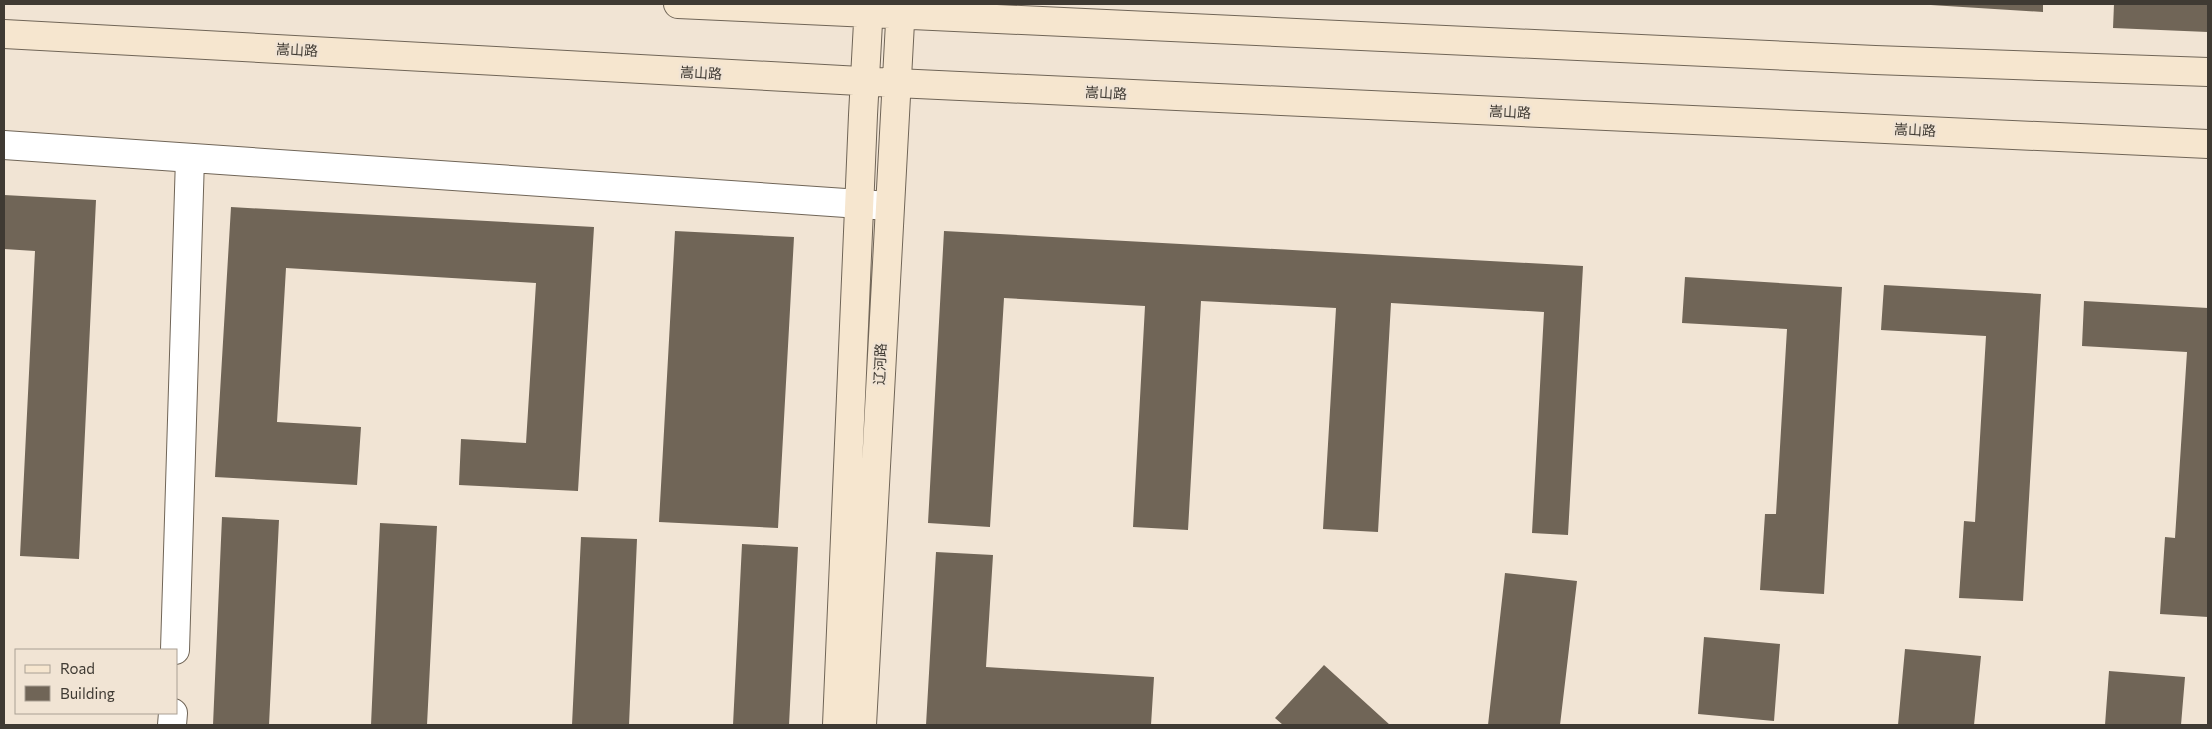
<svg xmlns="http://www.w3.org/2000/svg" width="2212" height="729" viewBox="0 0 2212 729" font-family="Commissioner,'Noto Sans SC',sans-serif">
  <rect width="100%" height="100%" fill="#f1e4d4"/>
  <!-- building -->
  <path fill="#706557" d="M 1915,4 L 2043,4 L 2043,12 Z
    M 2114,4 L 2208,4 L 2208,32 L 2113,28 Z
    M 4,195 L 96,200 L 79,559 L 20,556 L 35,251 L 4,249 Z
    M 231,207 L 594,227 L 578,491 L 459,485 L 461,439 L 526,443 L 536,283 L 286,268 L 277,422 L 361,427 L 357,485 L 215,477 Z
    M 675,231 L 794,237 L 778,528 L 659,522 Z
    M 944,231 L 1583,266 L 1568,535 L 1532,533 L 1544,312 L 1391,303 L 1378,532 L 1323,529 L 1336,308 L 1201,301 L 1188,530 L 1133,527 L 1145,306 L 1004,298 L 990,527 L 928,523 Z
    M 1685,277 L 1842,287 L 1824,594 L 1760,590 L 1765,514 L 1776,514 L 1787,329 L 1682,323 Z
    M 1884,285 L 2041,294 L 2023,601 L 1959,598 L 1964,521 L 1975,522 L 1986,336 L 1881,330 Z
    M 2084,301 L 2208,308 L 2208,617 L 2160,614 L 2165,537 L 2175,538 L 2187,352 L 2082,346 Z
    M 222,517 L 279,520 L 269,725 L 213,725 Z
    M 380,523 L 437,526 L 427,725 L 371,725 Z
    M 581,537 L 637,539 L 629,725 L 572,725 Z
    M 742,544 L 798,547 L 789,725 L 733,725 Z
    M 936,552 L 993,555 L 986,667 L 1154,677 L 1151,725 L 926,725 Z
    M 1505,573 L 1577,581 L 1560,725 L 1488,725 Z
    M 1704,637 L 1780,644 L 1774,721 L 1698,714 Z
    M 1905,649 L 1981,656 L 1974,725 L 1898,725 Z
    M 1324,665 L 1390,725 L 1283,725 L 1275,718 Z
    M 2109,671 L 2185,677 L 2181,725 L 2105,725 Z"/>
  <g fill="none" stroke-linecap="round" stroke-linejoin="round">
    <!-- minor casing -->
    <g stroke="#706557" stroke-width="30">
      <path id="minor" d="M 4,145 L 889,206
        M 175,650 L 190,158
        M 172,725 L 173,713"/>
    </g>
    <!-- secondary casing -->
    <g stroke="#706557" stroke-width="30">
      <path id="secondary" d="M 678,4 L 1875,60 L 2208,72
        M 4,34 L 896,83 L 2208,144
        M 837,725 L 863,115 L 869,4
        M 862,725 L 901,4"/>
    </g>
    <!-- minor -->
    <use href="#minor" stroke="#fff" stroke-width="28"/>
    <!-- secondary -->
    <use href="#secondary" stroke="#f6e6cf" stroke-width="28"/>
  </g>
  <g text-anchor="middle" stroke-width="5" stroke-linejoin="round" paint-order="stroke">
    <!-- street labels -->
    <g font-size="14" fill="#3f3a33" stroke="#f1e4d4">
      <text transform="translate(297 50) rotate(3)" y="5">嵩山路</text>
      <text transform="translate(701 73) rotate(3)" y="5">嵩山路</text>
      <text transform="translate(1106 93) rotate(3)" y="5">嵩山路</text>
      <text transform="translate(1510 112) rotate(3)" y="5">嵩山路</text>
      <text transform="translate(1915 130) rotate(3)" y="5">嵩山路</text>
      <text transform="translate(880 364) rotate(-87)" y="5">辽河路</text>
    </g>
  </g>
  <!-- border -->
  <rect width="2212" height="729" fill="none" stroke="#3f3a33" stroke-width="10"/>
  <!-- legend -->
  <rect x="15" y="649" width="162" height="65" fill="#f1e4d4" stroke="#aaa094"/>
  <rect x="25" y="665" width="25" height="8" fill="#f6e6cf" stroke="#aaa094"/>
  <text x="60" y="674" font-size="15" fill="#3f3a33">Road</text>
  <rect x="25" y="686" width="25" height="15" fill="#706557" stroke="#aaa094"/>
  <text x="60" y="699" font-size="15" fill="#3f3a33">Building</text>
</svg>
